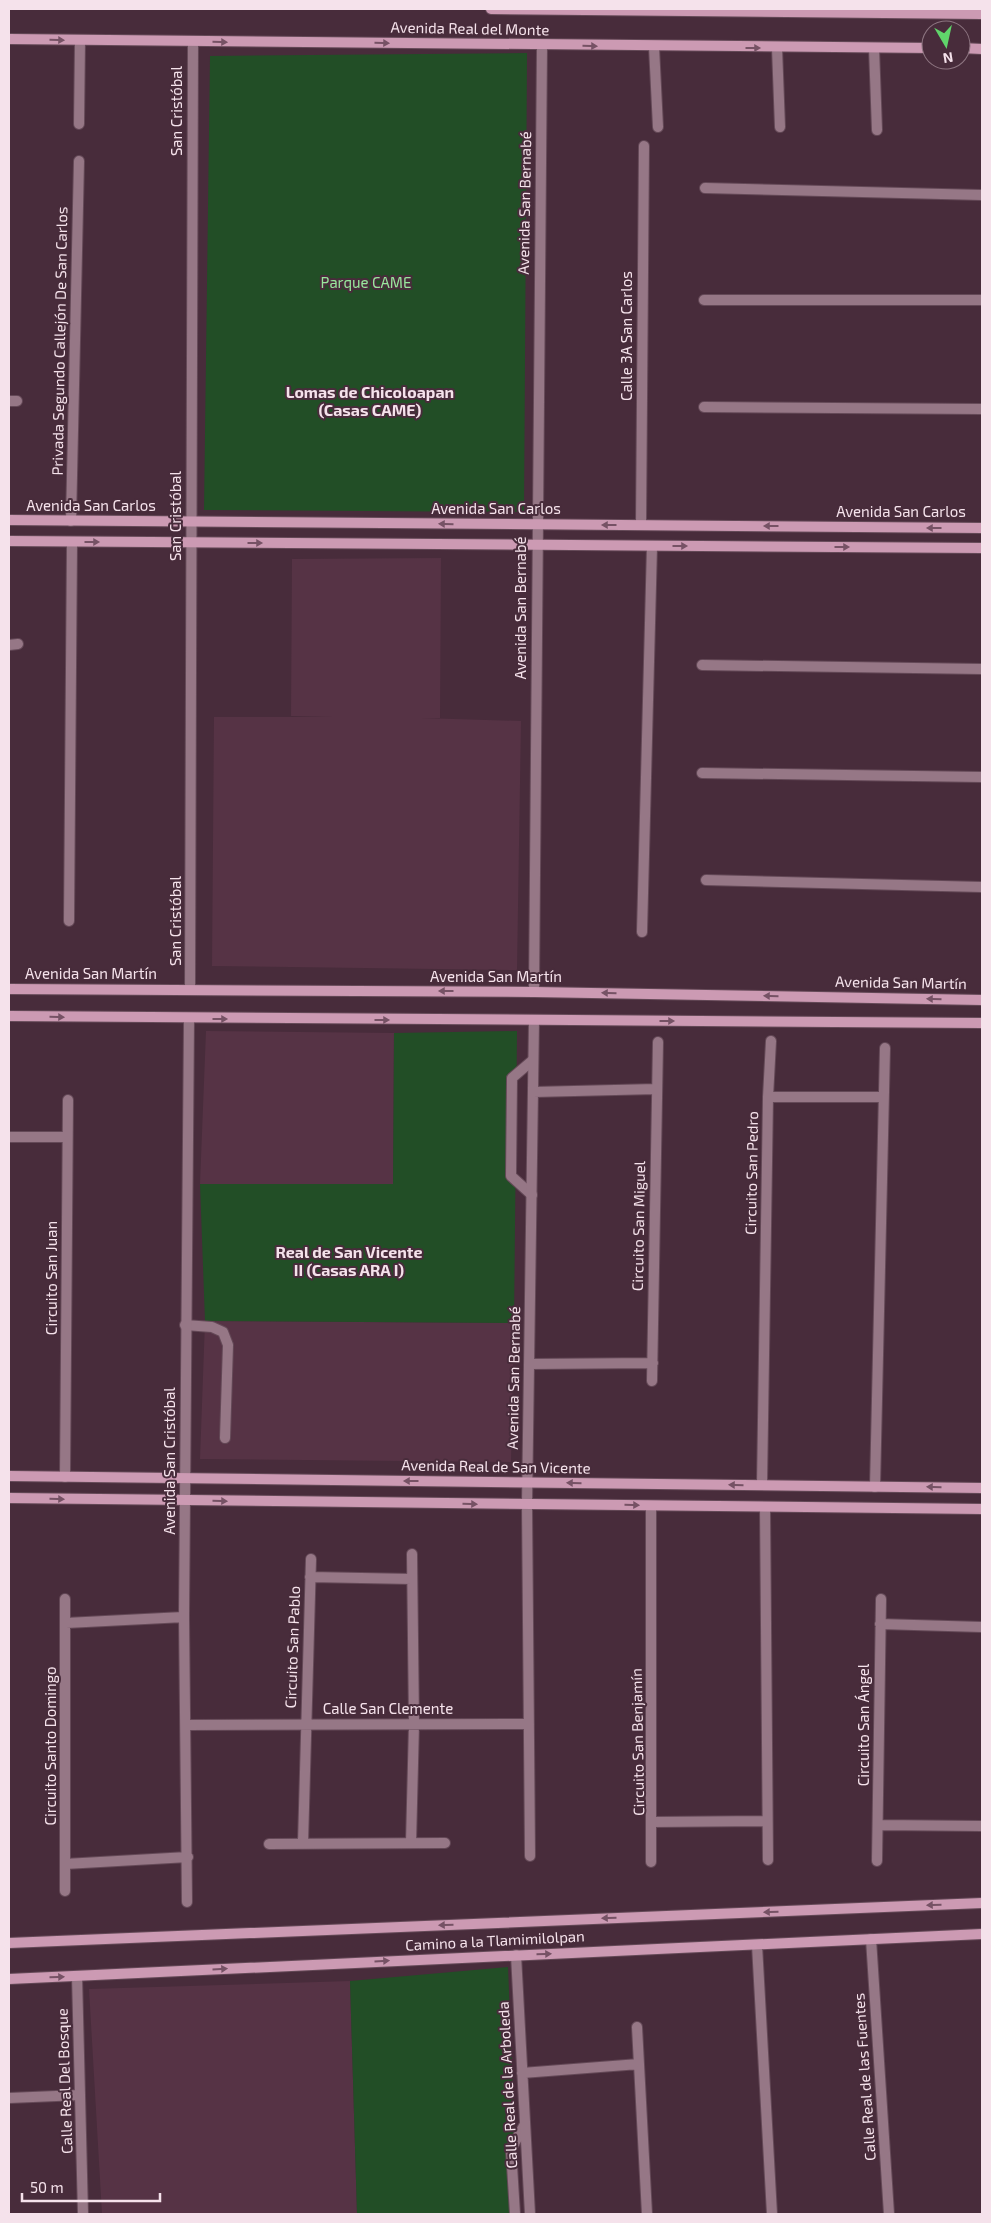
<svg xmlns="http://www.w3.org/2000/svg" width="991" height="2223" viewBox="0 0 991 2223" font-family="'Exo 2',sans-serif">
  <rect width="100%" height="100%" fill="#482c3b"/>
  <!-- built -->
  <path fill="#563345" d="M 441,558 L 440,718 L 422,718 L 521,721 L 517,970 L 212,966 L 214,717 L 332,717 L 291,716 L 292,559 Z
    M 206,1031 L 394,1033 L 393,1184 L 200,1184 Z
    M 205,1321 L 514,1323 L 511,1462 L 200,1459 Z
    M 350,1981 L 357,2214 L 102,2214 L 89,1989 Z"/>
  <!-- green -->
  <path fill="#224e26" d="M 527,53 L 524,512 L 204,510 L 210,56 Z
    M 517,1031 L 514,1323 L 205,1321 L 200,1184 L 393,1184 L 394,1033 Z
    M 508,1967 L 518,2214 L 357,2214 L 350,1981 Z"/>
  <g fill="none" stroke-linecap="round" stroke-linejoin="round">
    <!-- lane casing -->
    <g stroke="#644957" stroke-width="12">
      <path id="lane" d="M 532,1195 L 511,1176 L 512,1078 L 533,1060
        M 185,1325 L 212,1327 L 223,1332 L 228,1345 L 225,1438
        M 515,2214 L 511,2149 L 525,2124"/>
    </g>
    <!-- street casing -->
    <g stroke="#644957" stroke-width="12">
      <path id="street" d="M 654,47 L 658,127
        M 777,48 L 780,127
        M 874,48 L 877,130
        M 79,124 L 80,40
        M 705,188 L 982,195
        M 704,300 L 982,300
        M 9,401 L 17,401
        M 704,407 L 982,409
        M 71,521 L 79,161
        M 641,525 L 644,146
        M 9,645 L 18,644
        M 702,665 L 982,669
        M 702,773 L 982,777
        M 706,880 L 982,887
        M 69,921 L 72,542
        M 642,932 L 652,546
        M 190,990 L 193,41
        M 534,992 L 542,45
        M 533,1092 L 656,1089
        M 768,1097 L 883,1097
        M 9,1137 L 67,1137
        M 529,1364 L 653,1363
        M 652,1381 L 658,1042
        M 65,1477 L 68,1100
        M 762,1485 L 768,1097 L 771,1041
        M 875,1487 L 885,1048
        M 651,1506 L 651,1862
        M 765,1507 L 768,1860
        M 310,1577 L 412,1579
        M 66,1623 L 184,1617
        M 880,1624 L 982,1627
        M 186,1725 L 529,1724
        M 652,1822 L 766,1821
        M 878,1825 L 982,1826
        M 303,1843 L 311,1559
        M 411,1843 L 414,1724 L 412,1554
        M 269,1844 L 445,1843
        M 530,1856 L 527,1504 L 534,1020
        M 877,1861 L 881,1599
        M 65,1864 L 188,1857
        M 65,1891 L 65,1599
        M 187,1902 L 184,1617 L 189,1019
        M 871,1939 L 889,2214
        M 757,1945 L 772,2214
        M 516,1955 L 530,2214
        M 77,1976 L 83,2214
        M 637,2027 L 647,2214
        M 522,2073 L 639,2064
        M 9,2098 L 80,2095"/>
    </g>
    <!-- secondary casing -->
    <g stroke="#644957" stroke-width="12">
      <path id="secondary" d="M 491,9 L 982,14
        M 9,39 L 931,48
        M 961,48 L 982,49
        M 9,520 L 982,528
        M 9,541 L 982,548
        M 9,989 L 534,992 L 982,1000
        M 9,1016 L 982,1023
        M 9,1476 L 982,1488
        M 9,1498 L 982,1509
        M 9,1943 L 982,1903
        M 9,1979 L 982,1934"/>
    </g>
    <!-- lane -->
    <use href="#lane" stroke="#967786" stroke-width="10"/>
    <!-- street -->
    <use href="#street" stroke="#967786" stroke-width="10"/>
    <!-- secondary -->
    <use href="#secondary" stroke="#cc9ab3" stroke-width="10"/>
  </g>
  <!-- one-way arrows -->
  <defs><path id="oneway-solid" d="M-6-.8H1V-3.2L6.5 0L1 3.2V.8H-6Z" transform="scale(1.25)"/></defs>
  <g fill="#765265">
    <use href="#oneway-solid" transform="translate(57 40) rotate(1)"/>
    <use href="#oneway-solid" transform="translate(220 42) rotate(1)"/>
    <use href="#oneway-solid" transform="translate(382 43) rotate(1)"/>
    <use href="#oneway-solid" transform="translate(590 46) rotate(1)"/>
    <use href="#oneway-solid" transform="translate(753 48)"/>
    <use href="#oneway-solid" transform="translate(446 524) rotate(-179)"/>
    <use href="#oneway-solid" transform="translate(609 525) rotate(-180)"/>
    <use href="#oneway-solid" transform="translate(771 526) rotate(-180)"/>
    <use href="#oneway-solid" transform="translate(934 528) rotate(-180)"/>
    <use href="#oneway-solid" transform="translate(92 542)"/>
    <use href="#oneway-solid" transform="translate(255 543)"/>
    <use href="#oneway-solid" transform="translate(680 546)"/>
    <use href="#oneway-solid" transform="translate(842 547)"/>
    <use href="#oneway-solid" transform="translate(446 991) rotate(-180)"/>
    <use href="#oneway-solid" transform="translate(609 993) rotate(-179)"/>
    <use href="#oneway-solid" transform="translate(771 996) rotate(-179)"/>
    <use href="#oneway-solid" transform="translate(934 999) rotate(-179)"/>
    <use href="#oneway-solid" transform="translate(57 1017) rotate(1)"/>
    <use href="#oneway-solid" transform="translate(220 1019)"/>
    <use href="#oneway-solid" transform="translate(382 1020)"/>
    <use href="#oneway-solid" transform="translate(667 1021)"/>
    <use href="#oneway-solid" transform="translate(411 1481) rotate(-180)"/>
    <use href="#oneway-solid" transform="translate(574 1483) rotate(-179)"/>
    <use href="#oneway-solid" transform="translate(736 1485) rotate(-179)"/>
    <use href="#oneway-solid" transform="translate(934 1487) rotate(-179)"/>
    <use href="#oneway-solid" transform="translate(57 1499) rotate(1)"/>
    <use href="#oneway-solid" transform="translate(220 1501) rotate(1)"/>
    <use href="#oneway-solid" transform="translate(470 1504) rotate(1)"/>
    <use href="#oneway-solid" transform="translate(632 1505) rotate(1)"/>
    <use href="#oneway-solid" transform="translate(934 1905) rotate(178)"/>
    <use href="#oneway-solid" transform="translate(771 1912) rotate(178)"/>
    <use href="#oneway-solid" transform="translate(609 1918) rotate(178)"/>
    <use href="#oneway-solid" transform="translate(446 1925) rotate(178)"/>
    <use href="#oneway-solid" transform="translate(544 1954) rotate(-2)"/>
    <use href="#oneway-solid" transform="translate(382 1961) rotate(-3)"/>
    <use href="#oneway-solid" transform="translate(220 1969) rotate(-3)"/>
    <use href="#oneway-solid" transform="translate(57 1977) rotate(-2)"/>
  </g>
  <g text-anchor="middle" stroke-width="4" stroke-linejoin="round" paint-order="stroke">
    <!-- street labels -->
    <g font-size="15" fill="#f5e2eb" stroke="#482c3b">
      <text transform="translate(470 29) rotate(1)" y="5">Avenida Real del Monte</text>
      <text transform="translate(177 111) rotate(-90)" y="5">San Cristóbal</text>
      <text transform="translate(525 203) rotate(-89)" y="5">Avenida San Bernabé</text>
      <text transform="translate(627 336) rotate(-90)" y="5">Calle 3A San Carlos</text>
      <text transform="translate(60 341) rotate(-89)" y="5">Privada Segundo Callejón De San Carlos</text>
      <text x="91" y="511">Avenida San Carlos</text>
      <text x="496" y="514">Avenida San Carlos</text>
      <text x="901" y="517">Avenida San Carlos</text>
      <text transform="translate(176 516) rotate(-90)" y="5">San Cristóbal</text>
      <text transform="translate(521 608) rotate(-90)" y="5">Avenida San Bernabé</text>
      <text transform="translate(176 921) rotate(-90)" y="5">San Cristóbal</text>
      <text x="91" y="979">Avenida San Martín</text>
      <text x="496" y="982">Avenida San Martín</text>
      <text transform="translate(901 983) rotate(1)" y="5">Avenida San Martín</text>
      <text transform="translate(752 1173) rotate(-89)" y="5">Circuito San Pedro</text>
      <text transform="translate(639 1226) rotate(-89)" y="5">Circuito San Miguel</text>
      <text transform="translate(52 1278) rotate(-90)" y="5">Circuito San Juan</text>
      <text transform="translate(514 1378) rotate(-89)" y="5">Avenida San Bernabé</text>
      <text transform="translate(170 1461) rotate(-90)" y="5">Avenida San Cristóbal</text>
      <text transform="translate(496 1467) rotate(1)" y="5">Avenida Real de San Vicente</text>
      <text transform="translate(293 1647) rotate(-88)" y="5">Circuito San Pablo</text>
      <text x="388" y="1714">Calle San Clemente</text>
      <text transform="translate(864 1725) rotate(-90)" y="5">Circuito San Ángel</text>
      <text transform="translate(638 1742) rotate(-91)" y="5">Circuito San Benjamín</text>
      <text transform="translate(51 1746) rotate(-90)" y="5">Circuito Santo Domingo</text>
      <text transform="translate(495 1941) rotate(-3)" y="5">Camino a la Tlamimilolpan</text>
      <text transform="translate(865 2077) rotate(-94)" y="5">Calle Real de las Fuentes</text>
      <text transform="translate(65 2081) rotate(-92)" y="5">Calle Real Del Bosque</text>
      <text transform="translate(508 2085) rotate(-93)" y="5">Calle Real de la Arboleda</text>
    </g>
    <!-- park labels -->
    <g font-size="15" fill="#98e79c" stroke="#482c3b">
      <text x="366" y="288">Parque CAME</text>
    </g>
    <!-- neighbourhood labels -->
    <g font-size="16" font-weight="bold" fill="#f5e2eb" stroke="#482c3b">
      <text x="370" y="398">Lomas de Chicoloapan<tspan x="370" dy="18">(Casas CAME)</tspan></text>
      <text x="349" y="1258">Real de San Vicente<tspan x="349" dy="18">II (Casas ARA I)</tspan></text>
    </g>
  </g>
  <!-- border -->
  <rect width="991" height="2223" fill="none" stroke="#f5e2eb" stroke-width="20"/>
  <!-- north arrow -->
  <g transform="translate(946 45) rotate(171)"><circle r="24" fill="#482c3b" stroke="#8d7581"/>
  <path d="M0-4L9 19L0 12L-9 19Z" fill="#60d56b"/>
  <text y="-8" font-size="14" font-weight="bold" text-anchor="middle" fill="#f5e2eb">N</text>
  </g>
  <!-- scale -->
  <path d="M22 2193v8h138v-8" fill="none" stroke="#f5e2eb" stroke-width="2.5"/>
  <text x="30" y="2193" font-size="15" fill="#f5e2eb" stroke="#482c3b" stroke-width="4" paint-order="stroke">50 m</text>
</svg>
